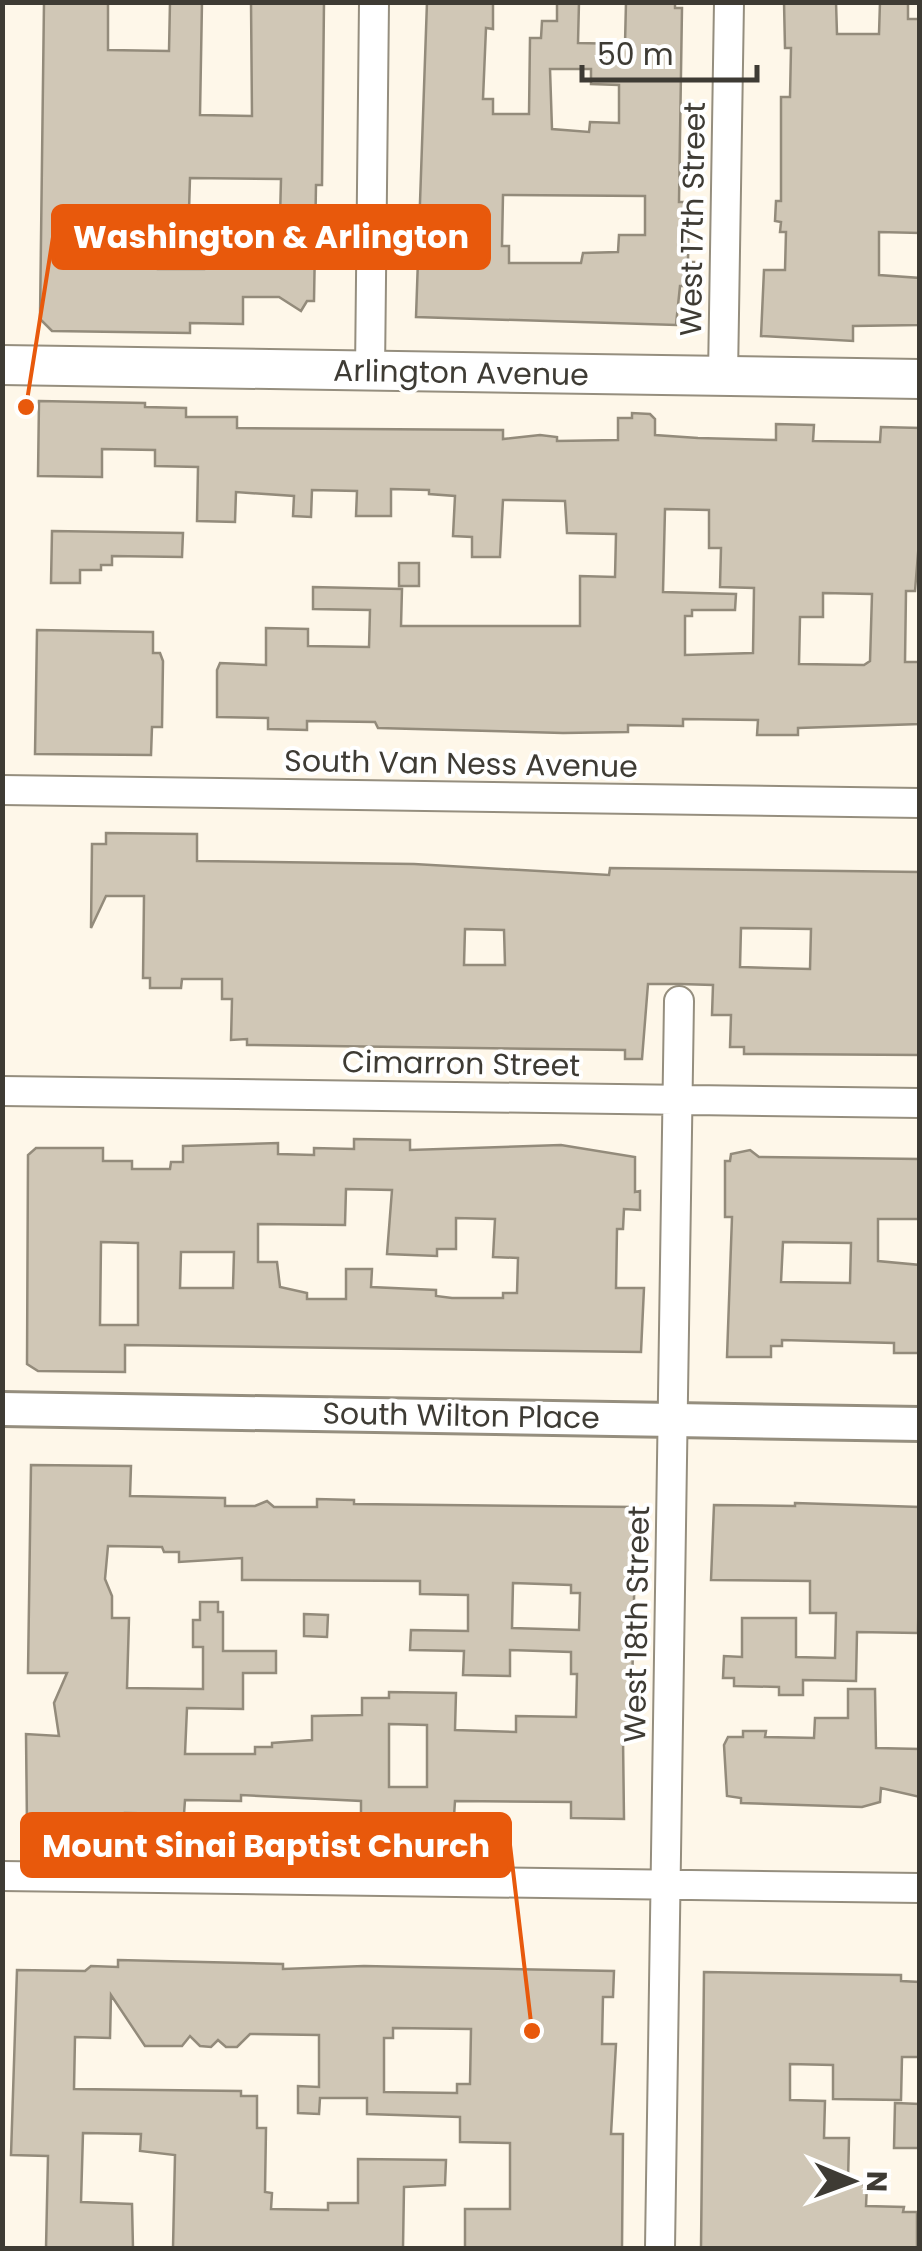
<svg xmlns="http://www.w3.org/2000/svg" width="922" height="2251" viewBox="0 0 922 2251" font-family="Poppins,sans-serif">
  <rect width="100%" height="100%" fill="#fef7e9"/>
  <!-- building -->
  <path fill="#d0c7b6" stroke="#938b7b" stroke-width="2.5" fill-rule="evenodd" d="M 44,2 L 108,2 L 108,50 L 169,51 L 170,2 L 202,2 L 200,115 L 252,116 L 251,2 L 324,2 L 322,185 L 316,185 L 314,301 L 307,301 L 301,311 L 279,297 L 243,297 L 243,324 L 190,323 L 190,333 L 52,331 L 40,319 ZM 190,178 L 281,179 L 280,218 L 257,217 L 256,255 L 204,254 L 204,269 L 158,269 L 159,210 L 189,211 Z
    M 427,2 L 493,2 L 493,29 L 486,28 L 483,99 L 493,99 L 493,114 L 529,114 L 530,38 L 541,38 L 542,21 L 557,21 L 557,2 L 579,2 L 578,43 L 625,44 L 626,2 L 675,2 L 675,8 L 682,8 L 679,202 L 689,202 L 688,262 L 694,262 L 693,286 L 680,286 L 676,325 L 416,317 ZM 550,69 L 591,69 L 591,84 L 619,85 L 619,123 L 590,122 L 589,132 L 552,129 ZM 503,195 L 645,196 L 645,235 L 619,235 L 618,252 L 583,253 L 581,263 L 509,263 L 509,246 L 502,246 Z
    M 784,2 L 836,2 L 837,34 L 879,34 L 880,2 L 908,2 L 908,19 L 920,19 L 920,233 L 879,232 L 879,275 L 920,278 L 920,325 L 853,326 L 853,341 L 761,336 L 764,270 L 785,270 L 786,232 L 780,232 L 781,222 L 775,221 L 776,201 L 781,201 L 781,97 L 790,97 L 791,48 L 785,48 Z
    M 39,401 L 145,403 L 145,407 L 186,408 L 186,417 L 237,417 L 237,428 L 503,430 L 503,439 L 540,435 L 557,437 L 557,441 L 618,440 L 618,418 L 632,418 L 632,413 L 650,414 L 655,419 L 655,435 L 698,438 L 776,440 L 776,424 L 814,425 L 813,441 L 880,442 L 881,427 L 920,428 L 920,529 L 915,591 L 906,591 L 905,662 L 920,662 L 920,724 L 798,728 L 798,735 L 757,735 L 758,720 L 683,719 L 683,726 L 628,725 L 628,732 L 563,733 L 378,728 L 375,722 L 307,721 L 307,730 L 268,729 L 268,718 L 217,717 L 217,670 L 220,663 L 266,665 L 266,628 L 308,629 L 308,646 L 369,647 L 370,610 L 313,609 L 313,587 L 402,589 L 401,626 L 580,626 L 580,576 L 615,577 L 616,534 L 567,533 L 565,501 L 503,500 L 500,557 L 472,557 L 472,537 L 453,536 L 455,496 L 429,494 L 429,490 L 391,489 L 391,516 L 356,516 L 357,491 L 312,490 L 311,517 L 293,516 L 294,496 L 236,492 L 235,522 L 197,521 L 198,467 L 155,466 L 155,450 L 102,449 L 102,477 L 38,476 ZM 665,509 L 709,510 L 709,548 L 721,548 L 720,587 L 754,588 L 753,653 L 685,655 L 685,616 L 692,616 L 692,610 L 735,610 L 736,594 L 663,592 ZM 823,593 L 872,594 L 870,661 L 864,665 L 799,664 L 800,617 L 823,617 Z
    M 52,531 L 183,533 L 182,557 L 112,556 L 112,565 L 101,565 L 101,570 L 80,570 L 80,583 L 51,583 Z
    M 399,563 L 419,563 L 419,586 L 399,586 Z
    M 37,630 L 153,632 L 153,653 L 160,653 L 163,661 L 162,727 L 152,727 L 151,755 L 35,754 Z
    M 106,833 L 197,834 L 197,861 L 414,864 L 609,875 L 610,868 L 920,872 L 920,1055 L 744,1054 L 744,1047 L 730,1047 L 731,1015 L 712,1015 L 713,985 L 680,984 L 648,984 L 642,1059 L 625,1059 L 625,1050 L 247,1045 L 247,1039 L 231,1040 L 232,999 L 222,999 L 222,979 L 182,979 L 181,988 L 150,988 L 150,978 L 143,978 L 144,896 L 106,896 L 91,928 L 92,844 L 106,844 ZM 741,928 L 811,929 L 810,969 L 740,967 ZM 465,929 L 504,930 L 505,965 L 464,965 Z
    M 354,1139 L 410,1140 L 410,1150 L 561,1145 L 635,1157 L 635,1192 L 640,1191 L 640,1210 L 624,1209 L 623,1229 L 617,1229 L 616,1288 L 644,1288 L 641,1352 L 125,1345 L 125,1372 L 38,1371 L 27,1364 L 28,1155 L 36,1148 L 103,1148 L 103,1161 L 132,1161 L 132,1169 L 170,1169 L 171,1162 L 183,1162 L 183,1146 L 278,1143 L 278,1154 L 314,1155 L 314,1148 L 354,1149 ZM 346,1189 L 392,1190 L 387,1254 L 437,1256 L 437,1249 L 456,1249 L 456,1218 L 495,1219 L 493,1257 L 518,1258 L 517,1293 L 503,1293 L 503,1298 L 452,1298 L 436,1296 L 436,1290 L 371,1287 L 372,1269 L 346,1269 L 346,1299 L 307,1299 L 307,1293 L 280,1287 L 277,1262 L 258,1262 L 258,1224 L 345,1225 ZM 101,1242 L 138,1243 L 138,1325 L 100,1325 ZM 181,1252 L 234,1252 L 233,1288 L 180,1288 Z
    M 750,1150 L 759,1157 L 920,1159 L 920,1219 L 878,1219 L 878,1261 L 920,1265 L 920,1353 L 894,1353 L 894,1343 L 782,1340 L 782,1346 L 771,1346 L 771,1357 L 727,1357 L 732,1217 L 725,1217 L 725,1161 L 730,1161 L 731,1154 ZM 783,1242 L 851,1243 L 850,1283 L 781,1282 Z
    M 31,1465 L 131,1466 L 130,1496 L 225,1498 L 225,1506 L 255,1506 L 267,1501 L 274,1507 L 317,1507 L 317,1499 L 354,1500 L 354,1504 L 636,1507 L 631,1738 L 623,1738 L 624,1819 L 571,1818 L 571,1802 L 455,1801 L 454,1816 L 361,1815 L 361,1801 L 241,1795 L 241,1801 L 185,1800 L 184,1814 L 125,1813 L 125,1825 L 27,1826 L 26,1734 L 59,1736 L 54,1703 L 67,1673 L 28,1673 ZM 108,1546 L 162,1547 L 164,1552 L 179,1552 L 179,1562 L 242,1558 L 242,1580 L 420,1581 L 420,1594 L 468,1595 L 468,1631 L 411,1630 L 410,1650 L 464,1651 L 463,1675 L 510,1676 L 510,1650 L 571,1652 L 571,1674 L 577,1674 L 576,1717 L 516,1716 L 516,1732 L 455,1730 L 456,1693 L 389,1692 L 389,1698 L 362,1698 L 362,1715 L 312,1716 L 312,1740 L 272,1743 L 272,1747 L 255,1747 L 255,1754 L 185,1754 L 187,1708 L 243,1709 L 243,1673 L 276,1673 L 276,1651 L 223,1651 L 223,1612 L 218,1612 L 218,1602 L 200,1602 L 200,1620 L 193,1620 L 193,1647 L 203,1647 L 203,1689 L 127,1688 L 129,1618 L 112,1618 L 112,1596 L 105,1579 ZM 513,1583 L 571,1585 L 571,1593 L 580,1593 L 579,1630 L 512,1628 ZM 389,1724 L 427,1725 L 427,1787 L 389,1787 Z
    M 795,1503 L 920,1507 L 918,1633 L 857,1632 L 856,1681 L 803,1680 L 803,1695 L 779,1695 L 779,1687 L 734,1686 L 734,1678 L 723,1678 L 724,1656 L 742,1657 L 742,1618 L 796,1618 L 796,1657 L 835,1658 L 836,1613 L 810,1613 L 810,1581 L 711,1580 L 714,1505 L 795,1506 Z
    M 304,1614 L 328,1615 L 327,1637 L 304,1636 Z
    M 848,1689 L 875,1689 L 876,1748 L 920,1749 L 920,1797 L 881,1788 L 880,1802 L 862,1807 L 741,1803 L 741,1798 L 727,1796 L 724,1745 L 728,1737 L 743,1737 L 743,1731 L 766,1731 L 765,1737 L 814,1738 L 815,1718 L 848,1718 Z
    M 118,1960 L 283,1964 L 283,1969 L 364,1966 L 614,1971 L 613,1997 L 603,1997 L 602,2044 L 616,2044 L 611,2134 L 623,2134 L 622,2248 L 465,2248 L 465,2209 L 510,2209 L 510,2143 L 460,2142 L 460,2117 L 367,2114 L 367,2098 L 320,2098 L 319,2114 L 298,2113 L 298,2086 L 319,2087 L 319,2035 L 250,2034 L 237,2047 L 226,2047 L 218,2040 L 211,2047 L 200,2046 L 190,2036 L 182,2046 L 145,2046 L 111,1995 L 110,2038 L 75,2037 L 74,2089 L 241,2091 L 241,2096 L 257,2096 L 257,2128 L 266,2128 L 265,2192 L 272,2193 L 271,2209 L 328,2210 L 328,2203 L 358,2203 L 358,2159 L 446,2160 L 445,2185 L 404,2187 L 403,2248 L 173,2248 L 175,2155 L 140,2151 L 141,2134 L 83,2133 L 81,2202 L 132,2204 L 133,2248 L 46,2248 L 48,2156 L 11,2155 L 17,1970 L 85,1971 L 91,1966 L 118,1967 ZM 393,2028 L 471,2029 L 470,2084 L 457,2084 L 457,2093 L 384,2092 L 384,2038 L 393,2038 Z
    M 704,1972 L 901,1975 L 901,1981 L 920,1982 L 920,2057 L 902,2057 L 901,2100 L 833,2099 L 833,2065 L 790,2064 L 790,2100 L 825,2101 L 824,2138 L 849,2138 L 848,2181 L 867,2185 L 866,2206 L 904,2207 L 903,2212 L 917,2212 L 917,2248 L 701,2248 Z
    M 895,2103 L 920,2104 L 920,2148 L 894,2148 Z"/>
  <g fill="none" stroke-linecap="round" stroke-linejoin="round">
    <!-- minor casing -->
    <g stroke="#958e7e" stroke-width="32">
      <path id="minor" d="M 370,372 L 374,2
        M 723,376 L 729,2
        M 2,790 L 920,803
        M 2,1091 L 920,1103
        M 2,1876 L 920,1888
        M 660,2248 L 679,1001"/>
    </g>
    <!-- tertiary casing -->
    <g stroke="#958e7e" stroke-width="38">
      <path id="tertiary" d="M 2,1409 L 920,1424"/>
    </g>
    <!-- secondary casing -->
    <g stroke="#958e7e" stroke-width="42">
      <path id="secondary" d="M 2,365 L 920,379"/>
    </g>
    <!-- minor -->
    <use href="#minor" stroke="#fff" stroke-width="28"/>
    <!-- tertiary -->
    <use href="#tertiary" stroke="#fff" stroke-width="32"/>
    <!-- secondary -->
    <use href="#secondary" stroke="#fff" stroke-width="38"/>
  </g>
  <g text-anchor="middle" stroke-width="8" stroke-linejoin="round" paint-order="stroke">
    <!-- street labels -->
    <g font-size="30" fill="#3e3b34" stroke="#fff">
      <text transform="translate(693 219) rotate(-89)" y="10">West 17th Street</text>
      <text transform="translate(461 373) rotate(1)" y="10">Arlington Avenue</text>
      <text transform="translate(461 764) rotate(1)" y="10">South Van Ness Avenue</text>
      <text transform="translate(461 1064) rotate(1)" y="10">Cimarron Street</text>
      <text transform="translate(461 1416) rotate(1)" y="10">South Wilton Place</text>
      <text transform="translate(637 1624) rotate(-89)" y="10">West 18th Street</text>
    </g>
  </g>
  <!-- callouts -->
  <path fill="none" stroke="#e8590c" stroke-width="4" d="M26 407L53 237M532 2031L510 1845"/>
  <g fill="#e8590c" stroke="#fff" stroke-width="4">
    <circle cx="26" cy="407" r="10"/>
    <circle cx="532" cy="2031" r="10"/>
  </g>
  <g fill="#e8590c" stroke="#e8590c" stroke-width="4">
    <rect x="53" y="206" width="436" height="62" rx="10"/>
    <rect x="22" y="1814" width="488" height="62" rx="10"/>
  </g>
  <g font-size="32" text-anchor="middle" font-weight="bold" fill="#fff">
    <text x="271" y="248">Washington &amp; Arlington</text>
    <text x="266" y="1857">Mount Sinai Baptist Church</text>
  </g>
  <!-- border -->
  <rect width="922" height="2251" fill="none" stroke="#3e3b34" stroke-width="10"/>
  <!-- north arrow -->
  <g transform="translate(852 2181) rotate(91)" stroke="#ffffff" stroke-width="8" paint-order="stroke">
  <path d="M0-8L18 38L0 25L-18 38Z" fill="#3e3b34"/>
  <text y="-15" font-size="28" font-weight="bold" text-anchor="middle" fill="#3e3b34">N</text>
  </g>
  <!-- scale -->
  <path d="M582 65v15h175v-15" fill="none" stroke="#3e3b34" stroke-width="5"/>
  <text x="597" y="65" font-size="30" fill="#3e3b34" stroke="#ffffff" stroke-width="8" paint-order="stroke">50 m</text>
</svg>
